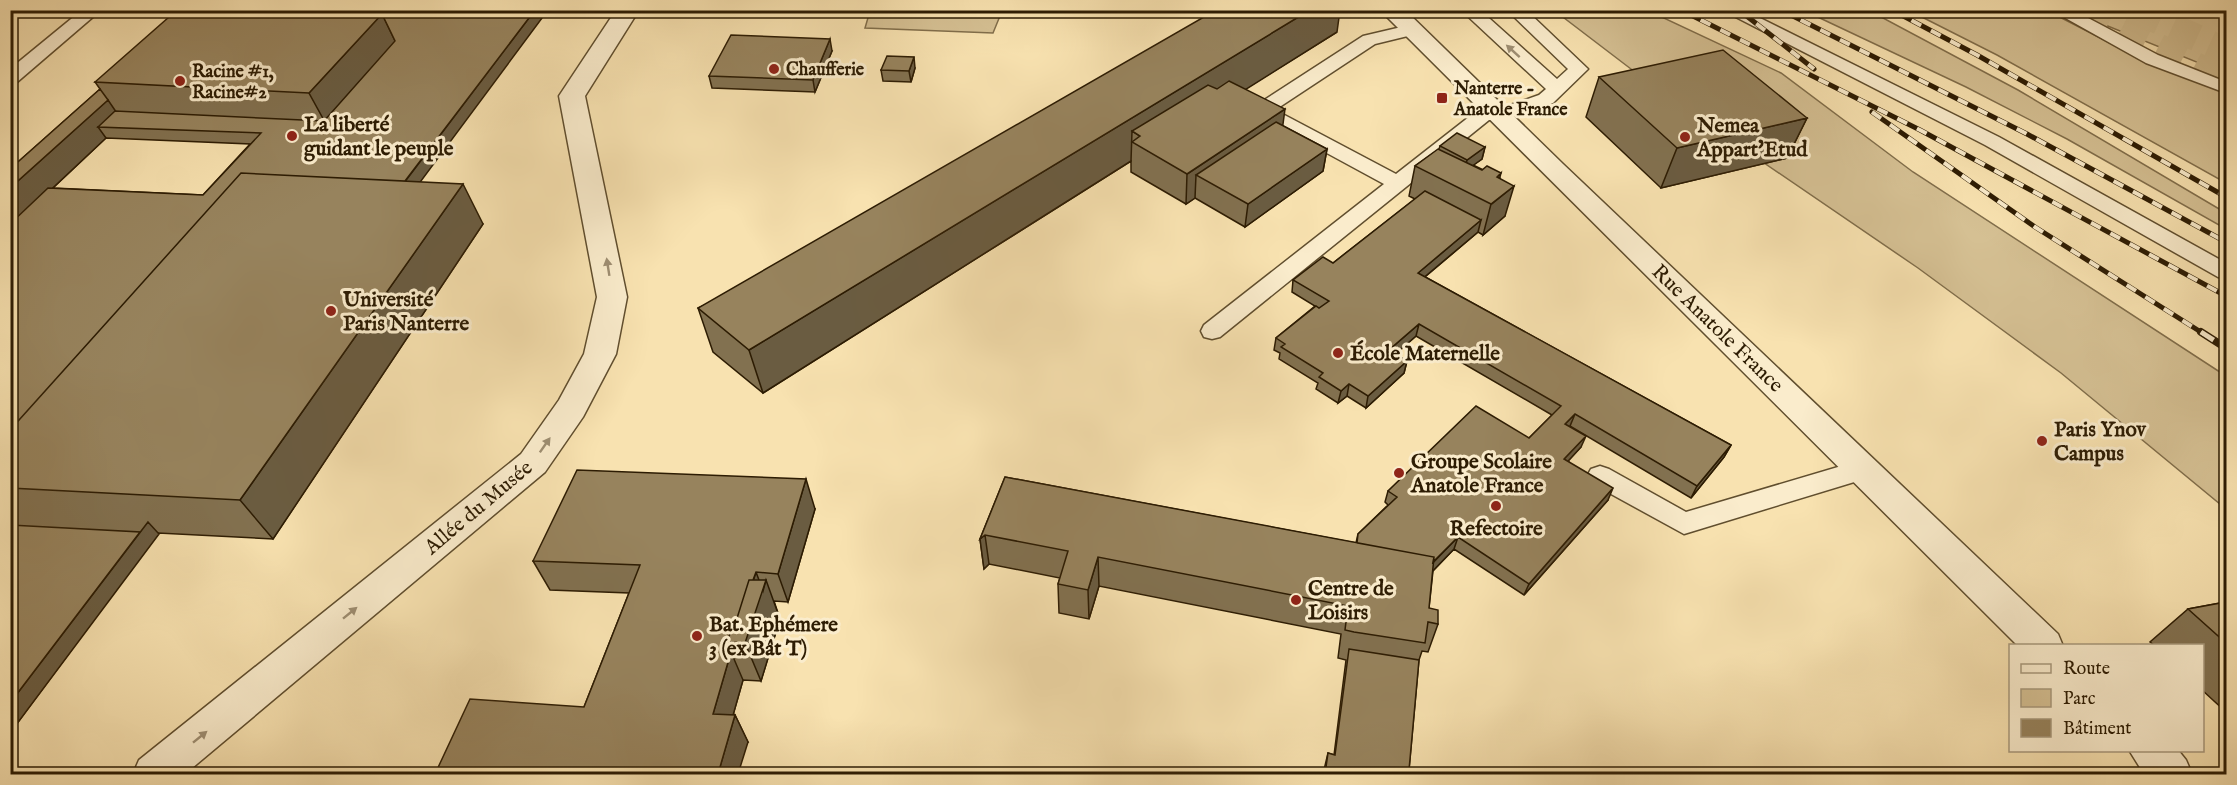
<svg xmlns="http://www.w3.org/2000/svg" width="2237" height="785" viewBox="0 0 2237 785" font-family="'IM FELL English',serif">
  <rect width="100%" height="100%" fill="#f8e2b0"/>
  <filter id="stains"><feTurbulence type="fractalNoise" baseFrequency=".00333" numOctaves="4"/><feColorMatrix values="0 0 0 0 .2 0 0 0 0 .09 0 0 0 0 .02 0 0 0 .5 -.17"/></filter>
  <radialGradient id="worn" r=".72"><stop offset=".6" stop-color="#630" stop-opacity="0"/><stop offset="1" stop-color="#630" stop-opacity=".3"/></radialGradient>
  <!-- green -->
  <path fill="#d5c093" stroke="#816e4b" stroke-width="1.5" d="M 870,11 L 870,10 L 1002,11 L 993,33 L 865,28 Z
    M 1555,11 L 1649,11 L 1781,73 L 1913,172 L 2226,376 L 2226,509 L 2061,373 L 1918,268 L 1669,98 Z
    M 1805,11 L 1870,11 L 2018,90 L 2226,213 L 2226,229 L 2067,139 L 1966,87 Z
    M 1910,11 L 2048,11 L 2147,62 L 2226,93 L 2226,183 L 1997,55 Z
    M 2073,11 L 2226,11 L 2226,74 L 2083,16 Z"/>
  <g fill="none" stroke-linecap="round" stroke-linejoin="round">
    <!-- motorway-tunnel -->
    <path stroke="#cfba8d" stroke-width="27" stroke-dasharray="27 14" stroke-linecap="butt" d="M 2085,10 L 2226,81
      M 2135,10 L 2226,51"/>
    <!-- service casing -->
    <g stroke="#604e2e" stroke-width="3">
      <path id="service" d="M 82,10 L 101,10 L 16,83 L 10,84 L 10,69 Z
        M 1461,10 L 1480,10 L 1557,79 L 1568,69 L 1507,10 L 1526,10 L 1588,69 L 1553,103 L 1503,120 L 1489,120 L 1220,337 L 1212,339 L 1204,337 L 1201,331 L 1204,325 L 1384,184 L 1255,114 L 1253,110 L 1255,106 L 1363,36 L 1410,25 L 1416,26 L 1419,30 L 1416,34 L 1375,44 L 1275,110 L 1396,174 L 1483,106 L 1490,104 L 1499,109 L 1539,95 L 1546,89 Z
        M 1722,10 L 1744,10 L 1999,137 L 2226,263 L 2226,279 L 2218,277 L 1985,145 Z
        M 2051,10 L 2073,10 L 2158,55 L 2226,82 L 2226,93 L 2146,63 Z
        M 1865,459 L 1874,462 L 1878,469 L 1874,476 L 1684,534 L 1591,483 L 1587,476 L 1591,469 L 1600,466 L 1609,469 L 1686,512 Z"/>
    </g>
    <!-- minor casing -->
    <g stroke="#604e2e" stroke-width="3">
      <path id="minor" d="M 616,10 L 639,10 L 585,96 L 627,297 L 616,354 L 583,417 L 545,472 L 185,774 L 133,774 L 139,760 L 521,454 L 559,400 L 584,354 L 597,297 L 559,96 Z
        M 1380,10 L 1405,10 L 1563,164 L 2058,634 L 2063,646 L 2018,646 Z
        M 2129,750 L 2178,750 L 2186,760 L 2192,774 L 2144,774 Z"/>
    </g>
    <!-- service -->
    <use href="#service" fill="#faeccc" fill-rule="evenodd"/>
    <!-- minor -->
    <use href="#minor" fill="#faeccc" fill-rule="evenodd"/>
    <!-- rail-far1 casing -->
    <g stroke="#2d1c03" stroke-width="5">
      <path id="rail-far1" d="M 1681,10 L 1920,130 L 2226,296
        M 1739,10 L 1814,69
        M 1781,10 L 2027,134 L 2226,242
        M 1892,10 L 1977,55 L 2226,197
        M 1872,112 L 2035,227 L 2204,334"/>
    </g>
    <!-- rail casing -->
    <g stroke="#2d1c03" stroke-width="8">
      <path id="rail" d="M 2201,332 L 2226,348"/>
    </g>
    <!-- rail-far1 -->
    <use href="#rail-far1" stroke="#faeccc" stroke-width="4" stroke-dasharray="11" stroke-linecap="butt"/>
    <!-- rail -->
    <use href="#rail" stroke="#faeccc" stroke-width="5" stroke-dasharray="15" stroke-linecap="butt"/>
  </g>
  <!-- wall -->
  <path fill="#827150" stroke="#2d1c03" stroke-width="1.5" fill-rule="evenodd" d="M 372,14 L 420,182 L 483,224 L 273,539 L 158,533 L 10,733 L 10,169 L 100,89 L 95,82 ZM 106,138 L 250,144 L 203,195 L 53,188 Z
    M 1337,32 L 1245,89 L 1283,126 L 1327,149 L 1323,171 L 1245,227 L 1195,198 L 1186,204 L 1131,172 L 1131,161 L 763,393 L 713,352 L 698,308 Z
    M 832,51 L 815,92 L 712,88 L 709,76 Z
    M 915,68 L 911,82 L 883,81 L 881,70 Z
    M 1599,77 L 1807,118 L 1787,158 L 1661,188 L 1586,117 Z
    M 1440,146 L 1485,147 L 1482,159 L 1473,165 L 1500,178 L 1505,216 L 1483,235 L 1478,232 L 1425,277 L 1731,445 L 1724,457 L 1691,498 L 1570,426 L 1581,447 L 1568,461 L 1608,500 L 1524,595 L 1454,549 L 1433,571 L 1429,608 L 1438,624 L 1428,652 L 1422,651 L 1419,660 L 1409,770 L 1428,774 L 1323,774 L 1328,753 L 1334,755 L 1346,660 L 1338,658 L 1341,634 L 1099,586 L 1089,619 L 1059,613 L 1058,584 L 1060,578 L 989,564 L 984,569 L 980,539 L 1005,477 L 1356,543 L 1358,534 L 1388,505 L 1385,502 L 1388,491 L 1529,438 L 1552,415 L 1416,336 L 1396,354 L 1407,361 L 1404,373 L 1366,408 L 1347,396 L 1338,403 L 1316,389 L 1318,383 L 1279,359 L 1280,353 L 1274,350 L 1276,338 L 1315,306 L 1292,292 L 1293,280 L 1333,263 L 1415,199 L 1409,196 L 1415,166 L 1439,149 Z
    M 815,509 L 788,602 L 774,601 L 780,619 L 761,681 L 743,680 L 733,715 L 735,715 L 748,742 L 584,707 L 629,593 L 550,590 L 533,561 Z
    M 2226,602 L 2226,712 L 2202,690 L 2202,645 L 2154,645 L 2150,642 L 2188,609 Z"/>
  <!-- shaded-wall -->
  <path fill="#6a5c41" stroke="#2d1c03" stroke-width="1.5" d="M 535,10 L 548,10 L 392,220 L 385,208 Z
    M 1310,10 L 1340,10 L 1337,32 L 1148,151 L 1140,136 L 1132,131 L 1131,161 L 763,393 L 749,350 Z
    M 382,14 L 401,53 L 331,133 L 309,93 Z
    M 830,39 L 832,51 L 815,92 L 813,80 Z
    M 914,57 L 915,68 L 911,82 L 909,71 Z
    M 108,100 L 123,122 L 98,127 L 106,138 L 10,228 L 10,188 Z
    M 1285,109 L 1281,139 L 1196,175 L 1195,198 L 1186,204 L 1187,174 Z
    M 1807,118 L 1787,158 L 1661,188 L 1677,148 Z
    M 1485,147 L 1482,159 L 1464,172 L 1467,160 Z
    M 1327,149 L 1323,171 L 1245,227 L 1248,204 Z
    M 1501,173 L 1493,203 L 1514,186 L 1505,216 L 1483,235 L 1491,204 L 1497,177 Z
    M 463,184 L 483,224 L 273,539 L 240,500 Z
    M 1481,220 L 1478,232 L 1415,285 L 1418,273 Z
    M 1419,324 L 1416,336 L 1386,362 L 1389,350 Z
    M 1407,361 L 1404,373 L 1366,408 L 1368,396 Z
    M 1349,384 L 1347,396 L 1338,403 L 1341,391 Z
    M 1575,414 L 1570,426 L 1561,436 L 1565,424 Z
    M 1586,436 L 1581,447 L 1559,471 L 1564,459 Z
    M 1731,445 L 1724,457 L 1691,498 L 1697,486 Z
    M 806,479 L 815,509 L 788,602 L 778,574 Z
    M 1613,488 L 1608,500 L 1524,595 L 1529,584 Z
    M 148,522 L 159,534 L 10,733 L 10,703 Z
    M 985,535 L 989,564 L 984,569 L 980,539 Z
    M 1458,537 L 1454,549 L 1425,579 L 1427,569 Z
    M 1098,557 L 1099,586 L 1089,619 L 1088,590 Z
    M 756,572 L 763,591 L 766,580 L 780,619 L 761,681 L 745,643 L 734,643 Z
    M 731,652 L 743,680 L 726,740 L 713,714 Z
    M 735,715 L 748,742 L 738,774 L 718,774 Z"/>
  <!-- building -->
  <path fill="#97835d" stroke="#2d1c03" stroke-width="1.5" d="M 177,10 L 300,10 L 382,14 L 309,93 L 95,82 Z
    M 375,10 L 535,10 L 405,181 L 241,173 L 10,430 L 10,224 L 48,188 L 203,195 L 261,133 L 98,127 L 115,111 L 324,121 L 395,41 L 382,14 L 372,14 Z
    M 1216,10 L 1310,10 L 749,350 L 698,308 Z
    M 731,35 L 830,39 L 813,80 L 709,76 Z
    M 1723,50 L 1807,118 L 1677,148 L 1599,77 Z
    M 887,56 L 914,57 L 909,71 L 881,70 Z
    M 1229,81 L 1285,109 L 1187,174 L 1132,142 L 1140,136 L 1132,131 L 1208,85 L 1217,89 Z
    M 100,89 L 108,100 L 10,188 L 10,169 Z
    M 1276,122 L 1327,149 L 1248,204 L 1196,175 Z
    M 1457,133 L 1485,147 L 1467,160 L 1440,146 Z
    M 1438,149 L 1482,170 L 1487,166 L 1501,173 L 1497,177 L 1514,186 L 1491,204 L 1415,166 Z
    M 241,173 L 463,184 L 240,500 L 10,488 L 10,430 Z
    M 1425,191 L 1481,220 L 1418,273 L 1731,445 L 1697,486 L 1575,414 L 1565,424 L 1586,436 L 1564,459 L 1613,488 L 1529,584 L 1458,537 L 1433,562 L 1434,557 L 1357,543 L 1358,534 L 1397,497 L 1388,491 L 1476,406 L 1529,438 L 1561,406 L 1419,324 L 1389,350 L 1407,361 L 1368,396 L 1349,384 L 1341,391 L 1319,377 L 1323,373 L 1281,347 L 1285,344 L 1276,338 L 1316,306 L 1319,308 L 1329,301 L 1293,280 L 1323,257 L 1333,263 Z
    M 577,470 L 806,479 L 778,574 L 756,572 L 753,580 L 749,580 L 733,631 L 731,631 L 727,642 L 731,652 L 713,714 L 735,715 L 718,774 L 435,774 L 470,699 L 584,707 L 640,565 L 533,561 Z
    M 1005,477 L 1434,557 L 1429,608 L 1438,610 L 1438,624 L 1428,622 L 1425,643 L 1354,632 L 1345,630 L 1348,606 L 1098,557 L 1088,590 L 1058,584 L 1068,551 L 985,535 L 980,539 Z
    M 10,525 L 140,532 L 10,703 Z
    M 749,580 L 766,580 L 745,643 L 727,642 L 731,631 L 733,631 Z
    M 2226,602 L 2226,643 L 2188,609 Z
    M 1349,649 L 1419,660 L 1409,770 L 1428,774 L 1325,774 L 1328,753 L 1335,755 Z"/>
  <!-- one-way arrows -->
  <defs><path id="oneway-solid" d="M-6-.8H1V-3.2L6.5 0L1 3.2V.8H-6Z" transform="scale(1.5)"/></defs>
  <g fill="#9e8e72">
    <use href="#oneway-solid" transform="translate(1513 51) rotate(-138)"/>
    <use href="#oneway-solid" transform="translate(608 267) rotate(-99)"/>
    <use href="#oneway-solid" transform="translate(545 445) rotate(-55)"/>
    <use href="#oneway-solid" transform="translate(350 613) rotate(-39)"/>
    <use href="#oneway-solid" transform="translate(200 737) rotate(-39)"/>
  </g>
  <!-- markers -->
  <g fill="#8f2418" stroke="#faeccc" stroke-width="2">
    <circle cx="774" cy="69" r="6"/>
    <circle cx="180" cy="81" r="6"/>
    <rect x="1436" y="92" width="12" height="12" rx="3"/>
    <circle cx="292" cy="136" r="6"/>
    <circle cx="1685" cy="137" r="6"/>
    <circle cx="331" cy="311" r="6"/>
    <circle cx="1338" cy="353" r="6"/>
    <circle cx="2042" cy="441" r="6"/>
    <circle cx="1399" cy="473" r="6"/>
    <circle cx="1496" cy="506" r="6"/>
    <circle cx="1296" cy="600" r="6"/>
    <circle cx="697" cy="636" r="6"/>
  </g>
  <g text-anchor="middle" stroke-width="6" stroke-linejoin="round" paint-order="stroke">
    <!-- far-poi labels -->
    <g font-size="18" font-weight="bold" fill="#2d1c03" stroke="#faeccc" text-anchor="start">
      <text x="786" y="75">Chaufferie</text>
      <text x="192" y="77">Racine #1,<tspan x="192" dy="21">Racine#2</tspan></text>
      <text x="1454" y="94">Nanterre -<tspan x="1454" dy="21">Anatole France</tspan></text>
    </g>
    <!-- poi labels -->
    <g font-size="21" font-weight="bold" fill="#2d1c03" stroke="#faeccc" text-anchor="start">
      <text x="304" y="131">La liberté<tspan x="304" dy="24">guidant le peuple</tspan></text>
      <text x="1697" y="132">Nemea<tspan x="1697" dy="24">Appart'Etud</tspan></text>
      <text x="343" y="306">Université<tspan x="343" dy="24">Paris Nanterre</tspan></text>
      <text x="1350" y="360">École Maternelle</text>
      <text x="2054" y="436">Paris Ynov<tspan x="2054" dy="24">Campus</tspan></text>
      <text x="1411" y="468">Groupe Scolaire<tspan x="1411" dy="24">Anatole France</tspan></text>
      <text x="1496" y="535" text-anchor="middle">Refectoire</text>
      <text x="1308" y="595">Centre de<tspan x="1308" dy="24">Loisirs</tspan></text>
      <text x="709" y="631">Bat. Ephémere<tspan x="709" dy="24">3 (ex Bât T)</tspan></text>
    </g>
    <!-- street labels -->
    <g font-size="21" fill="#2d1c03" stroke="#faeccc">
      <text transform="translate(1718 328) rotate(44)" y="7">Rue Anatole France</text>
      <text transform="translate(478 507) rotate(-40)" y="7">Allée du Musée</text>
    </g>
  </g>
  <!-- margin -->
  <rect width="2237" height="785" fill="none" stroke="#f8e2b0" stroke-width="36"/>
  <rect x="12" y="12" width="2213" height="761" fill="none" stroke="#2d1c03" stroke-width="3"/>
  <rect x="18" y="18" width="2201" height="749" fill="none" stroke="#2d1c03" stroke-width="1.5"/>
  <!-- legend -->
  <rect x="2009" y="644" width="195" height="108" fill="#faeccc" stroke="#a8997c" stroke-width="1.5"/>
  <rect x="2021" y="664" width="30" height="9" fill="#faeccc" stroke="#a8997c" stroke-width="1.5"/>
  <text x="2063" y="674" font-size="18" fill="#2d1c03">Route</text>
  <rect x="2021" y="689" width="30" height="18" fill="#d5c093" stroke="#a8997c" stroke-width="1.5"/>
  <text x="2063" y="704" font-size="18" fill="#2d1c03">Parc</text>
  <rect x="2021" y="719" width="30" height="18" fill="#97835d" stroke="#a8997c" stroke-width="1.5"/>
  <text x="2063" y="734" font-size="18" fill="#2d1c03">Bâtiment</text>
  <rect width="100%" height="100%" filter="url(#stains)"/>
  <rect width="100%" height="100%" fill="url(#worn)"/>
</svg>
